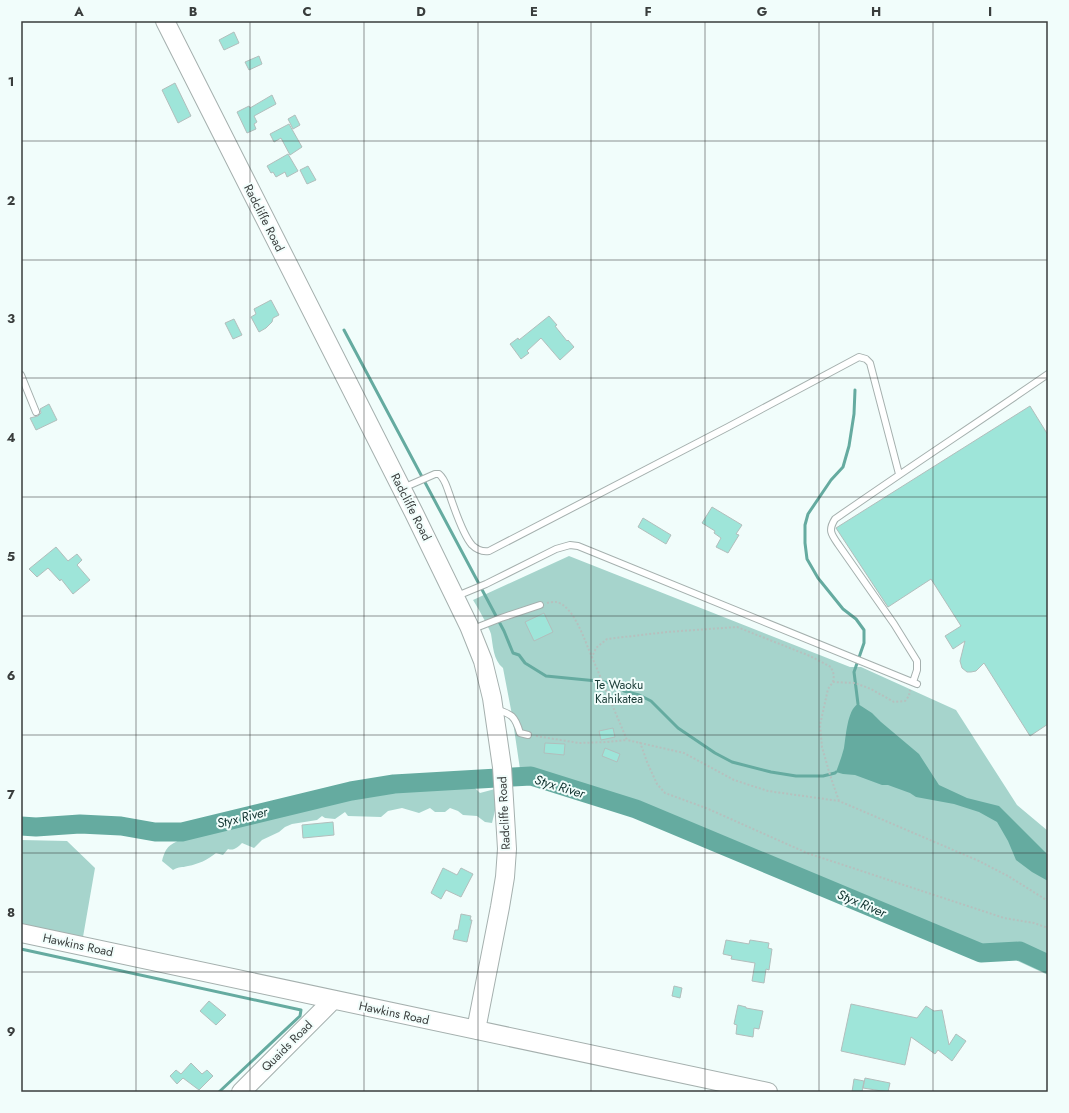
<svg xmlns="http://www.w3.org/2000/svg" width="1069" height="1113" viewBox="0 0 1069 1113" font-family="Jost,sans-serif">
  <rect width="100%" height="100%" fill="#f1fdfb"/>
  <!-- green -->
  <path fill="#a6d4cc" d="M 569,556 L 850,667 L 861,667 L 956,710 L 1017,805 L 1048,831 L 1048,975 L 979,943 L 852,890 L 520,769 L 512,715 L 503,668 C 493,660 493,645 491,634 C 490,629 477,606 473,600 Z
    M 426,778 L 436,784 L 447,785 L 457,783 L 473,786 L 480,793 L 495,789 L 499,794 L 492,823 L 485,822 L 477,816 L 463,815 L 458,811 L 450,808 L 445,812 L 435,812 L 430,808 L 419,813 L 402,808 L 388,811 L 381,817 L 348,816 L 345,812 L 335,819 L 325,818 L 322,816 L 317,820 L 292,824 L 285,827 L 279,832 L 262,840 L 254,848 L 242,843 C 238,847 234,851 228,849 L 223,855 L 216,853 C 207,860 199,864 188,866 C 181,868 180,866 173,870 L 162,861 C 167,843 170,847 183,837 C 189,832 189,827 197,824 L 204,825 L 210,830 L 213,828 L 215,817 L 237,810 L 241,815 L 248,813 L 264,817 L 323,805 L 330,797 L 342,793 L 348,794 L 354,794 L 361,788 L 379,782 L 384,783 L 396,790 C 406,780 412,779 426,778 Z
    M 21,840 L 67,841 L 95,868 L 83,937 L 21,928 Z"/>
  <!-- water -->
  <path fill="#65aba0" d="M 858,704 L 872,713 L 881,722 L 919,754 L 939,785 L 967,798 L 999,806 L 1048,855 L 1048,881 L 1032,872 L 1016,860 L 1008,841 L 997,822 L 979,812 L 954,804 L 916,797 L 910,793 L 888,785 L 882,785 L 855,775 L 843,774 L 836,772 C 839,764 842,756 844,748 C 846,737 847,710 858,704 Z"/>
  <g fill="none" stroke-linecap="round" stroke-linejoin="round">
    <!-- stream -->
    <path stroke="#65aba0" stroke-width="3" d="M 344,330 L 504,631 L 513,653 L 519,655 L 525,663 L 546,676 L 597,681 L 617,684 L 624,691 L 639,695 L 651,701 L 678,728 L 715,753 L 732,762 L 771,772 L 796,776 L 823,776 L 835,773 L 836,772
      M 855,390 L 854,414 L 849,446 L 843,467 L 831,480 L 808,514 L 805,525 L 805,543 L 807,559 L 818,578 L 843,609 L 856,619 L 864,630 L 864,643 L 854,672 L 858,704
      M 21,949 L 301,1010 L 300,1016 L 219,1092"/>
    <!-- river -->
    <path stroke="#65aba0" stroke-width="19" d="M 21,826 L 36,827 L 80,824 L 121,826 L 155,832 L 182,832 L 351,791 L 394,784 L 531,776 L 636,809 L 981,953 L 1020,951 L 1048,964"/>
  </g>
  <!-- building -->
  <path fill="#9ee5d9" stroke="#b2bebc" d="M 234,32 L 239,43 L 224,50 L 219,40 Z
    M 259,56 L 262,64 L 249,70 L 245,62 Z
    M 175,83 L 191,116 L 178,123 L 162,90 Z
    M 272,95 L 276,104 L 254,116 L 257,122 L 254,124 L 256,129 L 247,133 L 237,112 L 249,106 L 250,108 Z
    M 295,115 L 300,125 L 293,129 L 288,119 Z
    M 289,124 L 302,147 L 290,155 L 281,138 L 274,142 L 270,134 Z
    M 288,154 L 298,171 L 287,177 L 285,172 L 276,177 L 273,172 L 271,173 L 267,166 Z
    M 308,166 L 316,180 L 307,184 L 300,170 Z
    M 271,300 L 279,315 L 273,318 L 272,322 L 266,328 L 259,332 L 251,317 L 256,314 L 254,309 Z
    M 549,316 L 557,325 L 555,326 L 567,341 L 568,340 L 574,347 L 560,360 L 541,338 L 527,351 L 529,353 L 521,359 L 510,344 L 518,338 L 519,340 Z
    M 234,319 L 242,335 L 233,339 L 225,323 Z
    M 49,404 L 57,420 L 36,430 L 30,418 L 38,416 L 41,413 L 40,409 Z
    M 1030,406 L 1048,435 L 1048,724 L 1030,736 L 984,663 L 976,671 L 971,672 L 967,672 L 962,668 L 960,661 L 965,641 L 953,649 L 945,636 L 961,626 L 931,579 L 888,607 L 836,528 Z
    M 712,507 L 742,525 L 736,534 L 739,535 L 728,553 L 716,547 L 721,538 L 714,533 L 715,531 L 702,523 Z
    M 643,518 L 671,535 L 666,544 L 638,527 Z
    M 56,547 L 68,561 L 77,554 L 82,560 L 77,565 L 90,580 L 73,594 L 61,579 L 60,581 L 48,568 L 37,577 L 29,569 Z
    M 544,613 L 553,632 L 534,641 L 525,622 Z
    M 613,728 L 615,737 L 601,740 L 599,731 Z
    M 545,743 L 565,744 L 564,755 L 544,753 Z
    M 605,748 L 620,754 L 617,762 L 602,756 Z
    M 333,822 L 334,835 L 303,838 L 302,825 Z
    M 443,868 L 457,875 L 461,868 L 473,874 L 461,897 L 446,890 L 441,899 L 431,893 Z
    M 461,914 L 471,916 L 470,920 L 472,920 L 467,942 L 453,939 L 455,930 L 458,930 Z
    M 726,940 L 749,944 L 750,940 L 769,943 L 768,948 L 772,949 L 769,970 L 766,969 L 764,983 L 752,981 L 755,963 L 731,959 L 732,956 L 723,954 Z
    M 674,986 L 682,988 L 680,998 L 672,996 Z
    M 209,1001 L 226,1015 L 216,1025 L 200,1011 Z
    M 851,1004 L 917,1018 L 926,1006 L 934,1011 L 942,1010 L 949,1045 L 956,1034 L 966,1041 L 952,1061 L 938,1050 L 935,1054 L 911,1037 L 905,1065 L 841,1051 Z
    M 738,1005 L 746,1007 L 746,1008 L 763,1011 L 759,1029 L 754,1028 L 753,1037 L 736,1034 L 737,1025 L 734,1024 Z
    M 191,1063 L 202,1074 L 207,1070 L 213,1076 L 199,1090 L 183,1078 L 177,1084 L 170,1076 L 176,1070 L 181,1074 Z
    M 865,1078 L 890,1083 L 888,1092 L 863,1088 Z
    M 854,1079 L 864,1081 L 862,1092 L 852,1092 Z"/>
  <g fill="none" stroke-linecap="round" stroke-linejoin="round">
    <!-- lane casing -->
    <g stroke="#a5b0ae" stroke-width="8">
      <path id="lane" d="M 21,375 L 36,412
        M 403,488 L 435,474 L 439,474 C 445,479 446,485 449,493 C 453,505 464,536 472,545 C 477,550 482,552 489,551 L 728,427 L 859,357 L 866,359 L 870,363 L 899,474
        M 457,596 L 486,584 L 556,549 L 570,545 L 578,546 L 917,684
        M 473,629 L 501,618 L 540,605
        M 913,682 L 917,670 L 917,661 L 894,624 L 838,544 C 831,534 828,530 835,519 C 905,470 977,423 1048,374
        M 495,709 C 512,714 515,716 520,733 L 528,735"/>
    </g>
    <!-- secondary casing -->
    <g stroke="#a5b0ae" stroke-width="20">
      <path id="secondary" d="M 165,21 L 414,513 L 469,626 L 483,661 L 492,698 L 502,767 L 507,849 L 505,877 L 500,907 L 476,1030
        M 21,933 L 768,1092
        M 241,1092 L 333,1000"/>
    </g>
    <!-- path -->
    <path stroke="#b6c0be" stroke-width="2" stroke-dasharray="2 2" stroke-linecap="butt" d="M 547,603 C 550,602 554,602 556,602 C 574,605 585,642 592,657
      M 833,682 L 834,675 L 831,667 L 810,656 L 737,627 L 667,632 L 607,639 L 596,648 L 592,657 L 627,740 L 684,753 L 734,780 L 768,791 L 839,801 L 979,861 L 1008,876 L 1048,901
      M 536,736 L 579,743 L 607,742 L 627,740
      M 640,742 L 647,762 L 657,784 L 665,793 L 706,808 L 807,853 L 1004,918 L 1034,923 L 1048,928
      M 839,801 L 830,775 L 822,747 L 820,725 L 828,689 L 833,682 L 855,683 L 871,689 L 894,702 L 905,701 L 909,696 L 910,690"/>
    <!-- lane -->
    <use href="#lane" stroke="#fff" stroke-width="6"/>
    <!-- secondary -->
    <use href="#secondary" stroke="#fff" stroke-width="18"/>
  </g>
  <!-- grid -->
  <path fill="none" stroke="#393d3c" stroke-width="1" stroke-opacity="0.55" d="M 136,21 L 136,1092M 250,21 L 250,1092M 364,21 L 364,1092M 478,21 L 478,1092M 591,21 L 591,1092M 705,21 L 705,1092M 819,21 L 819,1092M 933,21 L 933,1092M 21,141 L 1048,141M 21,260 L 1048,260M 21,378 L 1048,378M 21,497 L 1048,497M 21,616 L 1048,616M 21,735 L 1048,735M 21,853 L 1048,853M 21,972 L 1048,972"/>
  <g text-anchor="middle" stroke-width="4" stroke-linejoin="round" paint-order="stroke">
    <!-- street labels -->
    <g font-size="12" fill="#393d3c" stroke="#f1fdfb">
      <text transform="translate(264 218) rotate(63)" y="4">Radcliffe Road</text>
      <text transform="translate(411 507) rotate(63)" y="4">Radcliffe Road</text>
      <text transform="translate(504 813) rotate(-93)" y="4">Radcliffe Road</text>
      <text transform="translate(78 945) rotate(12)" y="4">Hawkins Road</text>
      <text transform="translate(394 1013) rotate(12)" y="4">Hawkins Road</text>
      <text transform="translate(287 1046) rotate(-45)" y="4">Quaids Road</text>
    </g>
    <!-- park labels -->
    <g font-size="12" fill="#193b36" stroke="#f1fdfb">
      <text x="619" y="689">Te Waoku<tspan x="619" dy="14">Kahikatea</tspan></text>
    </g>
    <!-- water labels -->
    <g font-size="13" font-style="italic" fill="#0e312d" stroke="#f1fdfb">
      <text transform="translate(560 786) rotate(17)" y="5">Styx River</text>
      <text transform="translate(242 817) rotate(-14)" y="5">Styx River</text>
      <text transform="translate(862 903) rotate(23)" y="5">Styx River</text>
    </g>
  </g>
  <!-- border -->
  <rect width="1069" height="1113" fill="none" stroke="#f1fdfb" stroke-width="44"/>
  <rect x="22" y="22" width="1025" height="1069" fill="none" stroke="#393d3c" stroke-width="1.5"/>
  <g font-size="13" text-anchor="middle" font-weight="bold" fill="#393d3c">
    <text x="79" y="16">A</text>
    <text x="193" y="16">B</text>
    <text x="307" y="16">C</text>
    <text x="421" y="16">D</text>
    <text x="534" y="16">E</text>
    <text x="648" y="16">F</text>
    <text x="762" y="16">G</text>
    <text x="876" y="16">H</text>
    <text x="990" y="16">I</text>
    <text x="11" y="86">1</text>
    <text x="11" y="205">2</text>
    <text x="11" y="323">3</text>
    <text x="11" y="442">4</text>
    <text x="11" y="561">5</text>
    <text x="11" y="680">6</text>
    <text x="11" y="799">7</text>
    <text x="11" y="917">8</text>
    <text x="11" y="1036">9</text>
  </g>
</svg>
